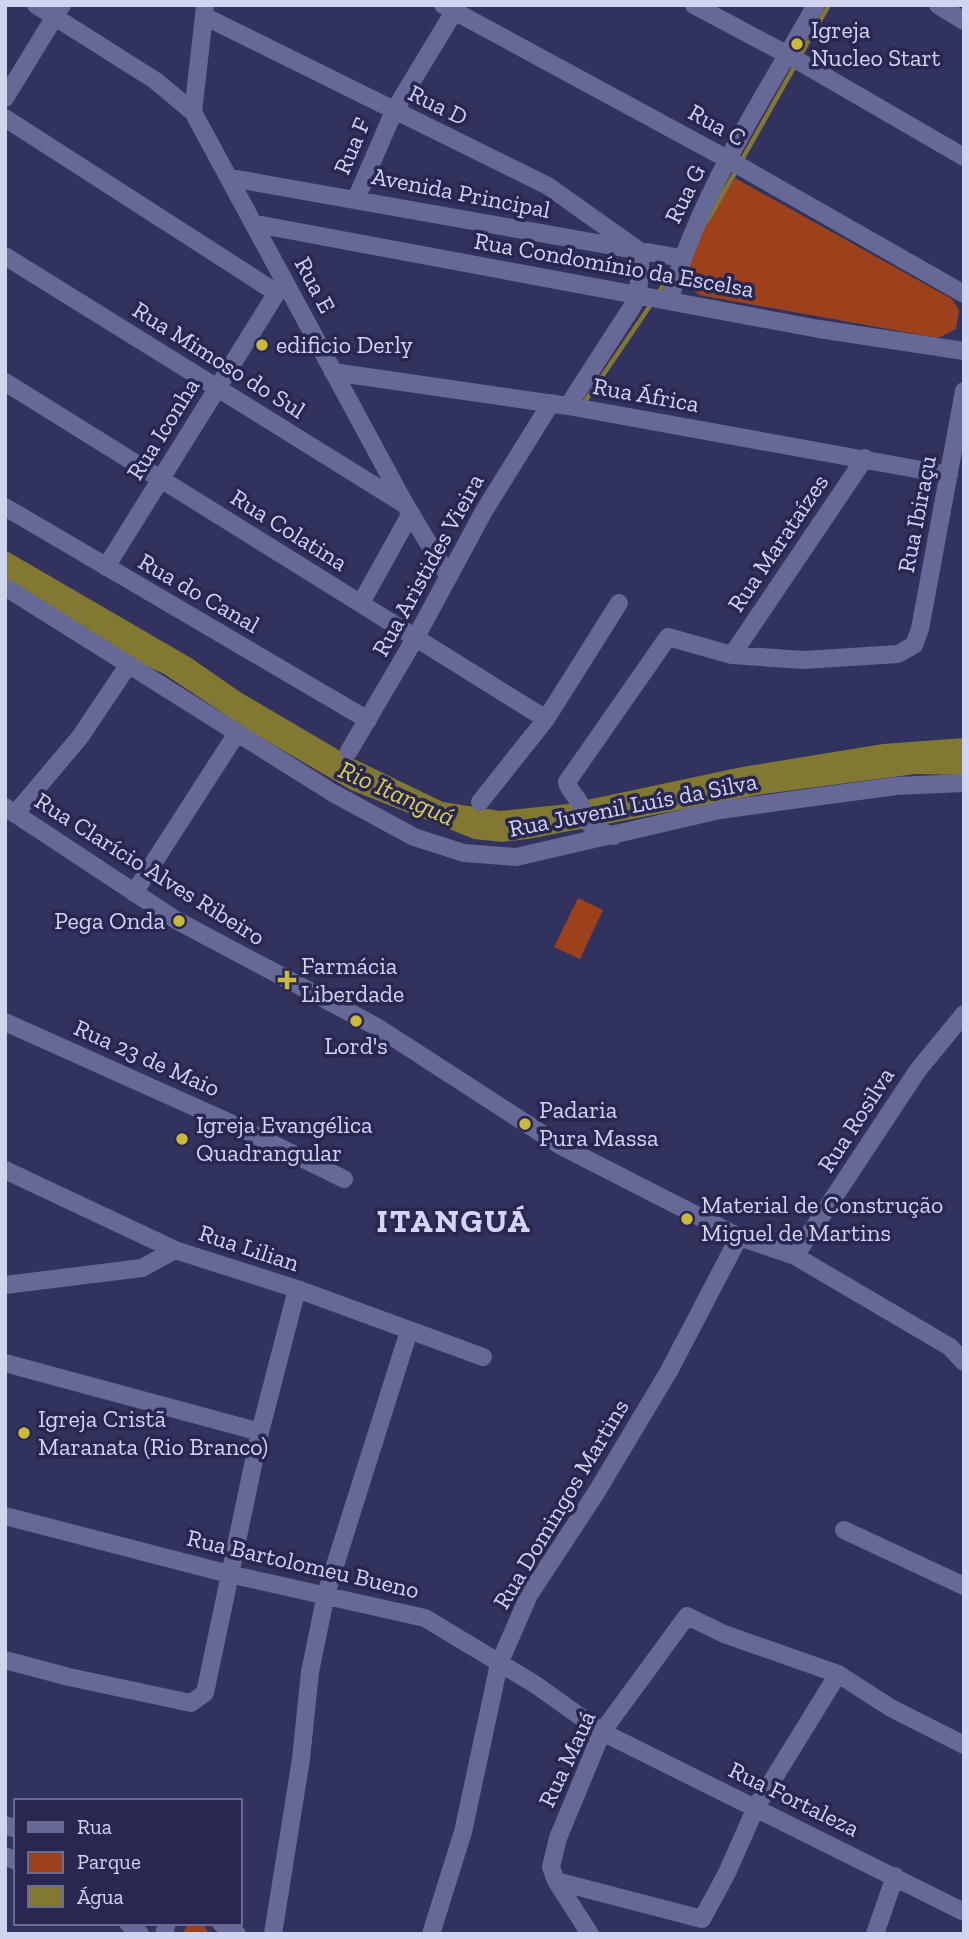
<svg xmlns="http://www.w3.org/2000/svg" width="969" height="1939" viewBox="0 0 969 1939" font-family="'Zilla Slab',serif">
  <rect width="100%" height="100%" fill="#31325d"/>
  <!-- green -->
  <path fill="#9c411c" d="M 735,178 L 952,299 L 959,310 L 956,329 L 938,338 L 699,295 C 692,289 686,282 687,272 C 688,246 722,201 735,178 Z
    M 578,898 L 603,910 L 580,959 L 554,947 Z
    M 189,1923 L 203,1923 L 209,1934 L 182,1934 Z"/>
  <!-- water -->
  <path fill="#837831" d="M 5,550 L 191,658 L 240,692 L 354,759 L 443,802 L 500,811 L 568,804 L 742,767 L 883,744 L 964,738 L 964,775 L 916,774 L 757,795 L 528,839 L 502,842 L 474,839 L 351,790 L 253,733 L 164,674 L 121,654 L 5,585 Z"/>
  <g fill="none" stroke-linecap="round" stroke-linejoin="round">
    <!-- stream -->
    <path stroke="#837831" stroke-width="4.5" d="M 800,56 L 829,5
      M 740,163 L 796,64
      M 707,221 L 736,171
      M 658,293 L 669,277
      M 584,403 L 652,303"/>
    <!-- minor -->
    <path stroke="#666995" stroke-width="18" d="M 36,5 L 156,81 L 193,112
      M 443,5 L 729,160 L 964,294
      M 694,5 L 788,55 L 964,157
      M 938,5 L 964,21
      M 205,7 L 193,112 L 406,506 L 447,574
      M 204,16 L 548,186 L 641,252 L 638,295 L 632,307 L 568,406
      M 5,98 L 62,5
      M 5,118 L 277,293
      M 231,178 L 681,258
      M 356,199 L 394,111 L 458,5
      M 256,224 L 819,329 L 964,351
      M 5,256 L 404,504
      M 670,299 C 699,194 763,99 816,5
      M 333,372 L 568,406 L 949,475
      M 5,382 L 546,719
      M 5,507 L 368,720
      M 106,567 L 284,281
      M 5,587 L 333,793 L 414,837 L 464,853 L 516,857 L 720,810 L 896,786 L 964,783
      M 361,603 L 411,513
      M 732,655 L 865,458
      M 349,751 L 416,637 L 484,511 L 551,403
      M 480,802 L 546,719 L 619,603
      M 5,807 L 176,920 L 377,1027 L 561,1146 L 739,1237 L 795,1256 L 950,1347 L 964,1362
      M 15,814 L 80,737 L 129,664
      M 614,836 C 584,826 592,827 579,802 C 575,794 569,791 567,782 L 668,637 L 732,655 L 803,660 L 898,654 L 914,645 L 920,629 L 964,391
      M 134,893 L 237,733
      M 5,1022 L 228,1122 L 344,1179
      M 5,1170 L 175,1250 L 297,1289 L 483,1357
      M 795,1256 L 918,1070 L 964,1014
      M 5,1285 L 142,1268 L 175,1250
      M 5,1363 L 260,1432
      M 5,1516 L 229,1574 L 425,1618 L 536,1685 L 602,1732 L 964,1912
      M 844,1530 L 964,1586
      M 5,1660 L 69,1677 L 191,1703 L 205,1693 L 260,1432 L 297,1289
      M 5,1825 L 16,1829
      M 5,1856 L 16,1861
      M 556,1881 L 702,1919 L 727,1873 L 756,1807 L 838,1674
      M 128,1923 L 140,1934
      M 221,1923 L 237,1934
      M 164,1934 L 167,1923
      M 273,1934 L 301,1759 L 310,1672 L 326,1594 L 409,1331
      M 431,1934 L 463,1832 L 499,1664 L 529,1595 L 596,1493 L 669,1371 L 739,1237
      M 590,1934 L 556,1881 L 551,1867 L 558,1838 L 602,1732 L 687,1616 L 724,1634 L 838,1674 L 891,1708 L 964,1745
      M 875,1934 L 895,1876"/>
  </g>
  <!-- markers -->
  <g fill="#ccb938" stroke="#272752" stroke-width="2.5">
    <circle cx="797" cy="44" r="7"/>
    <circle cx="262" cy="345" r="7"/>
    <circle cx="179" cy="921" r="7"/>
    <path d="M283.5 969.5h7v7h7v7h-7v7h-7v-7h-7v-7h7z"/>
    <circle cx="356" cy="1021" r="7"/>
    <circle cx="525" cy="1124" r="7"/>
    <circle cx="182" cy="1139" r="7"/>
    <circle cx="687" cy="1219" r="7"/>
    <circle cx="24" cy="1433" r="7"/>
  </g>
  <g text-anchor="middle" stroke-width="7" stroke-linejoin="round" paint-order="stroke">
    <!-- poi labels -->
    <g font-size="24" fill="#d1d4ef" stroke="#272752" text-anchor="start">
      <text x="811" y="38">Igreja<tspan x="811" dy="28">Nucleo Start</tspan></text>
      <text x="276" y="353">edificio Derly</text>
      <text x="165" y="929" text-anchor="end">Pega Onda</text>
      <text x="301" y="974">Farmácia<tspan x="301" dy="28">Liberdade</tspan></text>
      <text x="356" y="1054" text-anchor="middle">Lord's</text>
      <text x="539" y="1118">Padaria<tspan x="539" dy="28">Pura Massa</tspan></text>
      <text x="196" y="1133">Igreja Evangélica<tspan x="196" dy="28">Quadrangular</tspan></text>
      <text x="701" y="1213">Material de Construção<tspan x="701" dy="28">Miguel de Martins</tspan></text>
      <text x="38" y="1427">Igreja Cristã<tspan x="38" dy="28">Maranata (Rio Branco)</tspan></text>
    </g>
    <!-- street labels -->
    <g font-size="24" fill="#d1d4ef" stroke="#272752">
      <text transform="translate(438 105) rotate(26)" y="8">Rua D</text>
      <text transform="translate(717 125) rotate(29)" y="8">Rua C</text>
      <text transform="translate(352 146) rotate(-67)" y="8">Rua F</text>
      <text transform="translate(461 193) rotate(11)" y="8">Avenida Principal</text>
      <text transform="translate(685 194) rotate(-64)" y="8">Rua G</text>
      <text transform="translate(614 265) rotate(10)" y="8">Rua Condomínio da Escelsa</text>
      <text transform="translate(315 285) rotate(62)" y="8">Rua E</text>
      <text transform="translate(219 360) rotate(32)" y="8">Rua Mimoso do Sul</text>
      <text transform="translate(646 395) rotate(10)" y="8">Rua África</text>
      <text transform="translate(163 429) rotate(-58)" y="8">Rua Iconha</text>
      <text transform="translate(917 514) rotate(-79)" y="8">Rua Ibiraçu</text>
      <text transform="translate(289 530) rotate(32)" y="8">Rua Colatina</text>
      <text transform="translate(778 543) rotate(-56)" y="8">Rua Marataízes</text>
      <text transform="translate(428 565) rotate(-61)" y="8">Rua Aristides Vieira</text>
      <text transform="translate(199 593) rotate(30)" y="8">Rua do Canal</text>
      <text transform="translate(633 805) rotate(-11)" y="8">Rua Juvenil Luís da Silva</text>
      <text transform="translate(150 869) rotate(32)" y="8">Rua Clarício Alves Ribeiro</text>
      <text transform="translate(147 1058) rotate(24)" y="8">Rua 23 de Maio</text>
      <text transform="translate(856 1120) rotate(-57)" y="8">Rua Rosilva</text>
      <text transform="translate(249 1248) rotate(18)" y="8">Rua Lilian</text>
      <text transform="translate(561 1504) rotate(-59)" y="8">Rua Domingos Martins</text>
      <text transform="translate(303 1564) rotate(13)" y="8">Rua Bartolomeu Bueno</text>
      <text transform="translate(567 1759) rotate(-65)" y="8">Rua Mauá</text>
      <text transform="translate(794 1799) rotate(26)" y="8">Rua Fortaleza</text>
    </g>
    <!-- water labels -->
    <g font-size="26" font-style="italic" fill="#e1cd4c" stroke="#272752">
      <text transform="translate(397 793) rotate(24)" y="9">Rio Itanguá</text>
    </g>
    <!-- district labels -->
    <g font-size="32" font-weight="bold" letter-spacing="2" fill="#d3d6f7" stroke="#272752">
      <text x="454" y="1232">ITANGUÁ</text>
    </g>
  </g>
  <!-- border -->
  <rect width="969" height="1939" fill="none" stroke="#d1d4ef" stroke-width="14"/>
  <!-- legend -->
  <rect x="14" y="1799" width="228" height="126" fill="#272752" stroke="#6b6c91" stroke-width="2"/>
  <rect x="28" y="1822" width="35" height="10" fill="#666995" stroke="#6b6c91" stroke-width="2"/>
  <text x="77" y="1834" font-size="21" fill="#d1d4ef">Rua</text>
  <rect x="28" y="1852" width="35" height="21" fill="#9c411c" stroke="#6b6c91" stroke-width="2"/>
  <text x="77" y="1869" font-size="21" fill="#d1d4ef">Parque</text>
  <rect x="28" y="1886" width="35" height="21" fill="#837831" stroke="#6b6c91" stroke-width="2"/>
  <text x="77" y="1904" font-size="21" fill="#d1d4ef">Água</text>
</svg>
